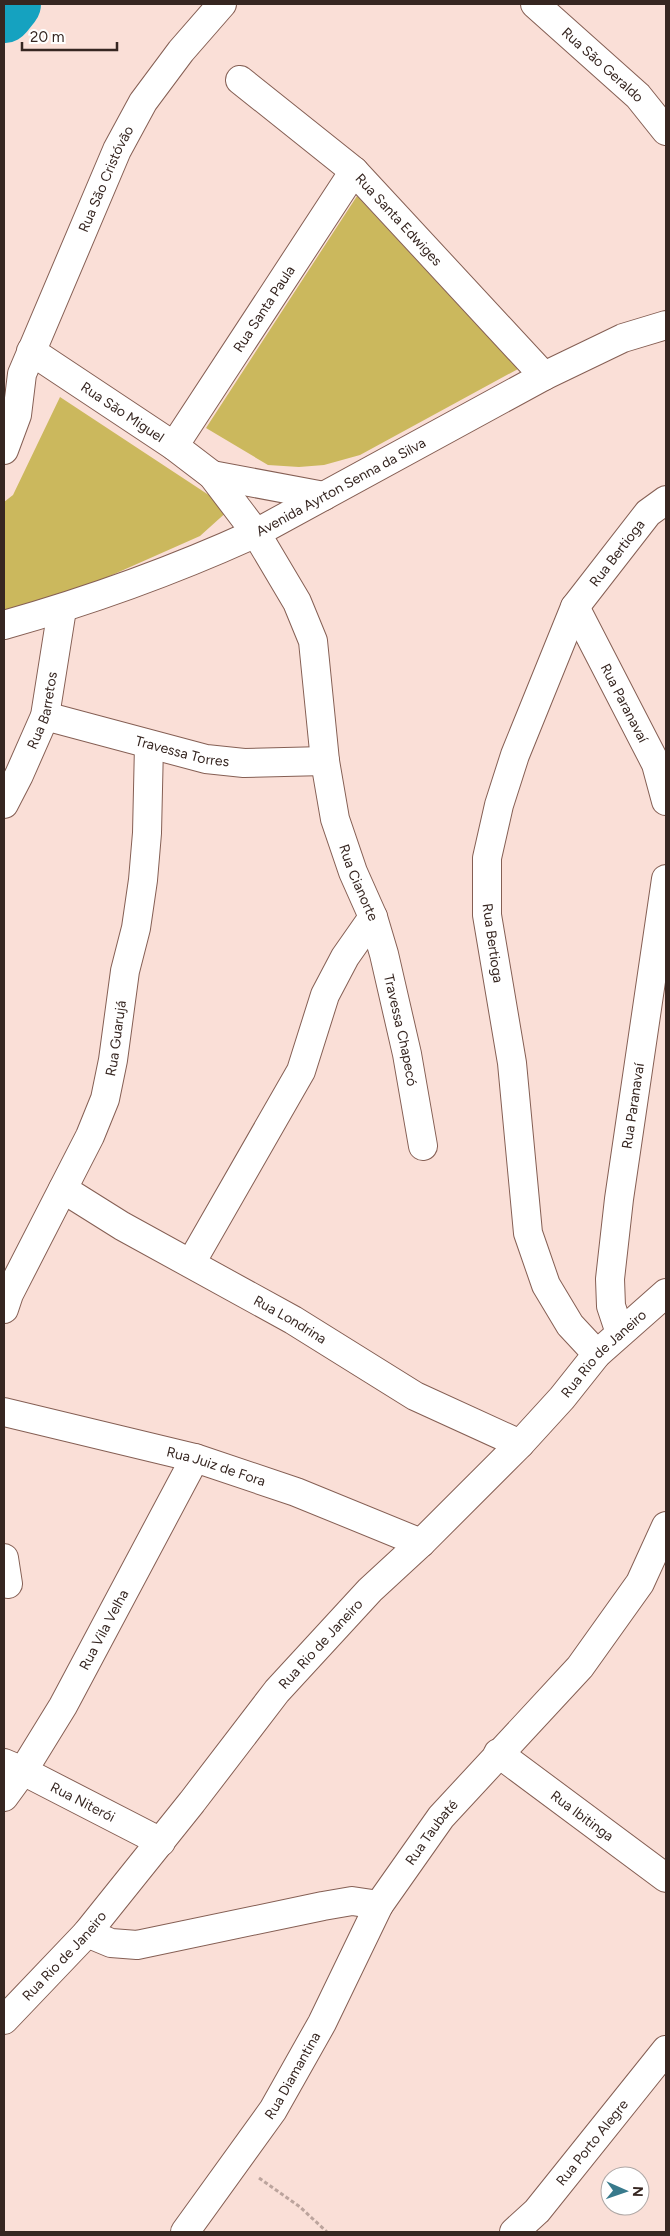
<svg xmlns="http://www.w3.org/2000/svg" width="670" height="2236" viewBox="0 0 670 2236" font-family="Figtree,sans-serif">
  <rect width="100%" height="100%" fill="#fadfd7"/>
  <!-- green -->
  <path fill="#cbb85d" d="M 357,196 L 518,369 L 360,455 L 324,465 L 299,467 L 268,465 L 206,428 Z
    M 60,397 L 230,509 L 200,536 L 76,591 L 4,613 L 4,502 L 13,495 Z"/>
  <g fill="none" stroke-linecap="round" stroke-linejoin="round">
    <!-- river -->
    <path stroke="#15a2c0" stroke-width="58" d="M 4,14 L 12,4"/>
    <!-- minor casing -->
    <g stroke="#855f54" stroke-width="30">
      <g id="minor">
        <path id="s1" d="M 535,4 L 638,96 L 666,131"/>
        <path id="s2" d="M 240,80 L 354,171 L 544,376"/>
        <path id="s3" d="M 31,351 L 174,446 L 212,475 L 256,533 L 297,602 L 313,641 L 325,761 L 335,819 L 353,872 L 373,917 L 384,954 L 407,1054 L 423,1146"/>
        <path id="s4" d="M 174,446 L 354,171"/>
        <path d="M 212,475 L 324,496"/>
        <path id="s5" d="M 575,607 L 656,764 L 666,801"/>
        <path id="s6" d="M 45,716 L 206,759 L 244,763 L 325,761"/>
        <path id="s7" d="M 4,804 L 19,775 L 45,716 L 62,609"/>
        <path id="s8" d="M 63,1189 L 122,1226 L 293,1320 L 415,1396 L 520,1444"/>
        <path d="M 191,1263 L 301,1071 L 325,995 L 345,957 L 373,917"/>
        <path id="s9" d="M 4,1309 L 9,1294 L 90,1136 L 105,1099 L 113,1060 L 125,971 L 136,928 L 143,880 L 147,833 L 149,745"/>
        <path id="s10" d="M 620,1333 L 611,1306 L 610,1279 L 619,1199 L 666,879"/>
        <path id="s11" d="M 597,1354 L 570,1325 L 546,1285 L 528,1233 L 512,1063 L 487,915 L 487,858 L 499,805 L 515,755 L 575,607 L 648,513 L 666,500"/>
        <path id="s12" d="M 4,1412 L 195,1458 L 296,1492 L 421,1543"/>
        <path d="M 4,1558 L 8,1584"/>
        <path id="s13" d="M 498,1753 L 666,1878"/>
        <path id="s14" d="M 4,1763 L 23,1771 L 161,1842"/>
        <path id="s15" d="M 4,1797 L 23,1771 L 63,1706 L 195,1458"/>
        <path d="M 87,1933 L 111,1943 L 137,1945 L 323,1906 L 352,1901 L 379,1905"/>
        <path id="s16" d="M 4,2020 L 87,1933 L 192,1802 L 277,1691 L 370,1590 L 421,1543 L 520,1444 L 562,1398 L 597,1354 L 666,1293"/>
        <path id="s17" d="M 185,2232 L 273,2110 L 322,2023 L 379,1905 L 441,1817 L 580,1667 L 640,1583 L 666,1526"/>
        <path id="s18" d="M 514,2232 L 537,2211 L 666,2050"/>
      </g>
    </g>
    <!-- major casing -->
    <g stroke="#855f54" stroke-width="30">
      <g id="major">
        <path id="s19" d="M 4,450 L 17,415 L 22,374 L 117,150 L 143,102 L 181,51 L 222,4"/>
        <path id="s20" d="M 4,625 C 89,601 175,570 256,533 L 544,376 L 623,338 L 666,325"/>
      </g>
    </g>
    <!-- path -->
    <path stroke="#bca49d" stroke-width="3" stroke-dasharray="4 2.5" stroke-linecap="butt" d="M 259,2178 L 300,2207 L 327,2232"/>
    <!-- minor -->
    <use href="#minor" stroke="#fff" stroke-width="28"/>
    <!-- major -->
    <use href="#major" stroke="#fff" stroke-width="28"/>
  </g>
  <g text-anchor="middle" stroke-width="4" stroke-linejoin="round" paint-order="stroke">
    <!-- street labels -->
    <g font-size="14" fill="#362621" stroke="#fff">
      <text dy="5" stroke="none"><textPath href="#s1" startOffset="91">Rua São Geraldo</textPath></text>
      <text dy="5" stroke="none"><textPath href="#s19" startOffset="291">Rua São Cristóvão</textPath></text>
      <text dy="5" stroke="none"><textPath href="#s2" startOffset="212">Rua Santa Edwiges</textPath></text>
      <text dy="5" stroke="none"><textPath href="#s4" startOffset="164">Rua Santa Paula</textPath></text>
      <text dy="5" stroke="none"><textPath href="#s3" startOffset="110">Rua São Miguel</textPath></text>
      <text dy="5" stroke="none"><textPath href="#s20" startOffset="365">Avenida Ayrton Senna da Silva</textPath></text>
      <text dy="5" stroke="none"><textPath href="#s11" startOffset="854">Rua Bertioga</textPath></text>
      <text dy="5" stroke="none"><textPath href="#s5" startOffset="108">Rua Paranavaí</textPath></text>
      <text dy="5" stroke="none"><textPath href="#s7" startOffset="102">Rua Barretos</textPath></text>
      <text dy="5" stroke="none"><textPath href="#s6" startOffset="142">Travessa Torres</textPath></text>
      <text dy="5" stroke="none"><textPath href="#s3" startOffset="662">Rua Cianorte</textPath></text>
      <text transform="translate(493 943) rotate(82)" y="5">Rua Bertioga</text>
      <text dy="5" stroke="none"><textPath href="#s3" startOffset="816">Travessa Chapecó</textPath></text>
      <text dy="5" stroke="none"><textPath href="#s9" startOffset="295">Rua Guarujá</textPath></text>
      <text dy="5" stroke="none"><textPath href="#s10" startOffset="230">Rua Paranavaí</textPath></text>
      <text dy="5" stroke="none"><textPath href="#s8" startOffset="262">Rua Londrina</textPath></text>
      <text dy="5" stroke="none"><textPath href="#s16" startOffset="898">Rua Rio de Janeiro</textPath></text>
      <text dy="5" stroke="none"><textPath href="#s12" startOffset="219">Rua Juiz de Fora</textPath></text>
      <text dy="5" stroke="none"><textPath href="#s15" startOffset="195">Rua Vila Velha</textPath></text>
      <text dy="5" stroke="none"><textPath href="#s16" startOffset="492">Rua Rio de Janeiro</textPath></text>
      <text dy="5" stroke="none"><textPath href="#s14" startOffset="88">Rua Niterói</textPath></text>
      <text dy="5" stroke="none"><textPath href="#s13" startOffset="105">Rua Ibitinga</textPath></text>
      <text dy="5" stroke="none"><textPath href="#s17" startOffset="471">Rua Taubaté</textPath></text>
      <text dy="5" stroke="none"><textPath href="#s16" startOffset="88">Rua Rio de Janeiro</textPath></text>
      <text dy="5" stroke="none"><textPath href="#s17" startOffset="190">Rua Diamantina</textPath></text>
      <text dy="5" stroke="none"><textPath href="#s18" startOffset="119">Rua Porto Alegre</textPath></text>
    </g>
  </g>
  <!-- border -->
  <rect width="670" height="2236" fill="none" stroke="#362621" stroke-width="10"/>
  <!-- north arrow -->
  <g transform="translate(625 2191) rotate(92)"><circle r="24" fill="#ffffff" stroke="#afa8a6"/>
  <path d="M0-4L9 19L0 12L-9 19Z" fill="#387a8c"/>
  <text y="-8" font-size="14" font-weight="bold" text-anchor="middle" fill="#362621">N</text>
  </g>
  <!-- scale -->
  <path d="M22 42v8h95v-8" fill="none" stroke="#362621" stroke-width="2.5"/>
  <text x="30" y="42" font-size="15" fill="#362621" stroke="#ffffff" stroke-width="4" paint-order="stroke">20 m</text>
</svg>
